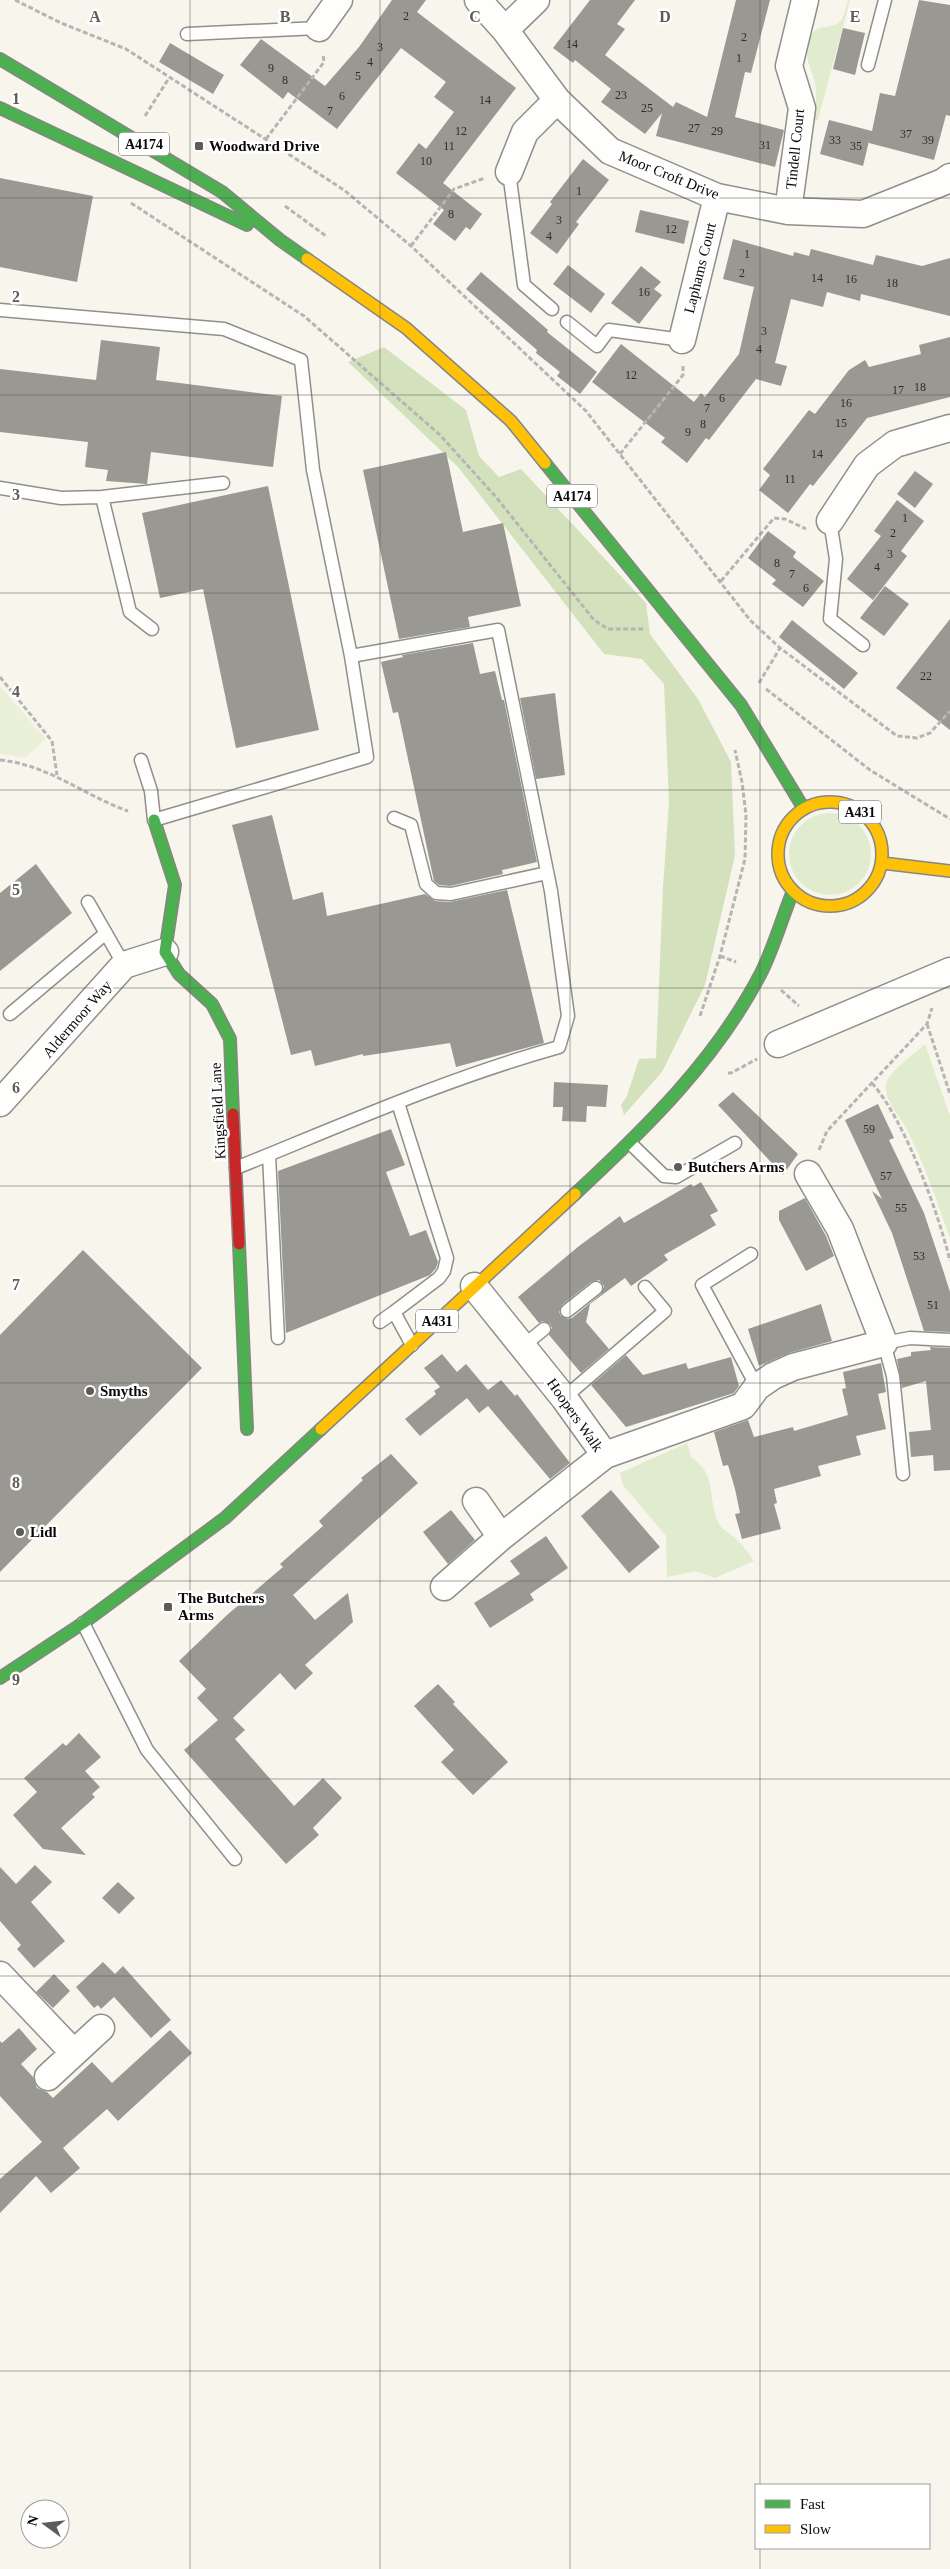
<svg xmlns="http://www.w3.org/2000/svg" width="950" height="2569" viewBox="0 0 950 2569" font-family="'Times New Roman',serif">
  <rect width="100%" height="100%" fill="#f8f5ed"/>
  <!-- green -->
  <path fill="#e1ecce" d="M 848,0 L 850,0 L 818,120 L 814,120 C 815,109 817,99 816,89 C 814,71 802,59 809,40 C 816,20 834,32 842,19 C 845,13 846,6 848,0 Z
    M789 854a41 41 0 1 1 82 0a41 41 0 1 1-82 0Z
    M 925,1044 L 950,1116 L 950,1239 C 937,1201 924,1162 905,1126 C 898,1114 881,1096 887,1081 C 892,1070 915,1053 925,1044 Z
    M 687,1443 L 691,1457 C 718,1475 707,1497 718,1522 C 722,1531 731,1533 737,1540 C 744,1546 749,1554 754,1561 L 715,1578 L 696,1571 L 667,1577 L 666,1536 L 623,1485 L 620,1473 Z"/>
  <!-- forest -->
  <path fill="#d3e2bd" d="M 384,347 L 466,410 L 479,456 L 499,477 L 521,469 L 646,603 L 650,634 L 698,699 L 731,762 L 735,855 L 705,985 L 662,1072 L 624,1115 L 621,1105 L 627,1096 L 639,1059 L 656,1058 L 663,887 L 669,802 L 664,684 L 642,659 L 604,654 L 458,467 L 348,362 Z"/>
  <!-- pitch -->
  <path fill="#ebf0d8" d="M 0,686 L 46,739 L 25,758 L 0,754 Z"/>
  <!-- building -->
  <path fill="#9a9893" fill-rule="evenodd" d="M 392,0 L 426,0 L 417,12 L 516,88 L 443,183 L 482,214 L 470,230 L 466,227 L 455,241 L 433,224 L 444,210 L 396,173 L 419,143 L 426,149 L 454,112 L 434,97 L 446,82 L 401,48 L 337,129 L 288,92 L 283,99 L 240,65 L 261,39 L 325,86 L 359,47 Z
    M 590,0 L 635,0 L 617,24 L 625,29 L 605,55 L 673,107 L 676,102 L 707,117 L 736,0 L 770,0 L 751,73 L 745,72 L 735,117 L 784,130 L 775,167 L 656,136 L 662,113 L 645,134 L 601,102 L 611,89 L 575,60 L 573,63 L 553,48 Z
    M 919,0 L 950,5 L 950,116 L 946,115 L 934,160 L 869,143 L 869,141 L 863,166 L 820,154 L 829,120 L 872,131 L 880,93 L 895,96 Z
    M 843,28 L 865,33 L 855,75 L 833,69 Z
    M 170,43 L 224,75 L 213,94 L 159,62 Z
    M 583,159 L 609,180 L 576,222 L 579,224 L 557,254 L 530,233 L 552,204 L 550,202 Z
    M 0,178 L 93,196 L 77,282 L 0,267 Z
    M 640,210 L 689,221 L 684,244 L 635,232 Z
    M 733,239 L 793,256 L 794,252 L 809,256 L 811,249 L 873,265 L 876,255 L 922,266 L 950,258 L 950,316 L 861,294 L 860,301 L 827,292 L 823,307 L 791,299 L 775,363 L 787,366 L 781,386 L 756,379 L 709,440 L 706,438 L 687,463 L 661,442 L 665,438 L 592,382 L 621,344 L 694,402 L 701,393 L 705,397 L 739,354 L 754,287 L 723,279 Z
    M 568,265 L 605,294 L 591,313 L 553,284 Z
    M 641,266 L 661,282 L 654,289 L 662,295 L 639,324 L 611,303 Z
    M 481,272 L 548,330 L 547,332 L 597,372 L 580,394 L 557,376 L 560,372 L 536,353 L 537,350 L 466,289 Z
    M 950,337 L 950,397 L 867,418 L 813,486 L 810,484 L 788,513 L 759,490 L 770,475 L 763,469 L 809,410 L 815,414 L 849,370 L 865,360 L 869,367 L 921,354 L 919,345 Z
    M 101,340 L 160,347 L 156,380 L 282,396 L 273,467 L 151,452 L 147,484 L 106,481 L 108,470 L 85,467 L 88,442 L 0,432 L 0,369 L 96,380 Z
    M 446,452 L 463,532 L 503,523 L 521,606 L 468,617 L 470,627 L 399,639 L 363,470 Z
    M 915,471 L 933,484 L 915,508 L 897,494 Z
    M 268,486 L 319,730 L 236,748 L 203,589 L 160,598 L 142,513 Z
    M 897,500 L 924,521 L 901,551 L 907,556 L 873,600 L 847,579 L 881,536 L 874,531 Z
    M 768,531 L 796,552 L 793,557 L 824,581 L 803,607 L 772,584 L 776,580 L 748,558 Z
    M 885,586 L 909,604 L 884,636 L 860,618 Z
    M 950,619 L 950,730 L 896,688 Z
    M 792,620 L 858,673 L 844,689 L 779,637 Z
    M 473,643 L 480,674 L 495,671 L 502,700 L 504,700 L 537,862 L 502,870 L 503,874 L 450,886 L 439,885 L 434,881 L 398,712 L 393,713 L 381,662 L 403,657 L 402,655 Z
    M 555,693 L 565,775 L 536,779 L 520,698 Z
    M 272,815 L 293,900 L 323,892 L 327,916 L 425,894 L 435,901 L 450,902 L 507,890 L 544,1043 L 456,1067 L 450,1043 L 363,1056 L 363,1054 L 315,1066 L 311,1050 L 291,1055 L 232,825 Z
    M 36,864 L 72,913 L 0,971 L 0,893 Z
    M 554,1082 L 608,1085 L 606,1107 L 587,1106 L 586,1122 L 562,1121 L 563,1107 L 553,1107 Z
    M 733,1092 L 798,1154 L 783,1175 L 718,1105 Z
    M 878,1104 L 894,1138 L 889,1140 L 924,1213 L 943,1270 L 950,1292 L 950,1332 L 924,1331 L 892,1233 L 872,1191 L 882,1199 L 845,1120 Z
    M 391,1129 L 405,1165 L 386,1172 L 410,1236 L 426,1230 L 438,1262 L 436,1268 L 430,1275 L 286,1333 L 278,1171 Z
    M 701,1182 L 718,1211 L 710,1215 L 716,1225 L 664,1255 L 668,1260 L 631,1286 L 625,1278 L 590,1304 L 586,1322 L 609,1349 L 581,1373 L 549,1335 L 552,1328 L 550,1324 L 543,1321 L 539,1323 L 518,1297 L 579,1246 L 620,1216 L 624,1223 L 691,1184 L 693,1187 ZM 599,1280 L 604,1286 L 601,1294 L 572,1318 L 568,1319 L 561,1316 L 559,1312 L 562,1305 L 591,1282 Z
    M 805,1198 L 826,1236 L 834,1256 L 806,1271 L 779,1220 L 779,1211 Z
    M 83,1250 L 202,1368 L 0,1572 L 0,1335 Z
    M 821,1304 L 832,1341 L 789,1353 L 759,1366 L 748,1329 Z
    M 930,1347 L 950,1348 L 950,1470 L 934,1471 L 933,1455 L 911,1457 L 909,1432 L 931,1430 L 926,1381 L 902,1388 L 897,1359 L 911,1356 L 911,1352 L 931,1350 Z
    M 442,1354 L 457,1372 L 466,1364 L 488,1390 L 501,1380 L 515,1396 L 517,1394 L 570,1463 L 550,1479 L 488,1406 L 479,1413 L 467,1398 L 420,1436 L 405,1419 L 436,1394 L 434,1391 L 440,1387 L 424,1368 Z
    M 626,1355 L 643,1375 L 686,1363 L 688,1369 L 731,1357 L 739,1386 L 734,1393 L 626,1427 L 591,1385 Z
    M 881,1363 L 886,1392 L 878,1394 L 886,1429 L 856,1436 L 861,1455 L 818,1466 L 821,1476 L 774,1489 L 777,1503 L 774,1504 L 781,1529 L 742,1539 L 735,1514 L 740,1513 L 735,1489 L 728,1465 L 723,1466 L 714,1432 L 748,1420 L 754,1437 L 793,1427 L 794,1431 L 848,1415 L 842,1389 L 846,1388 L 843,1372 Z
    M 391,1454 L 418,1483 L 293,1595 L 315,1620 L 348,1593 L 353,1622 L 305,1665 L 313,1673 L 295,1690 L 280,1673 L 233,1718 L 245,1730 L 235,1739 L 294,1806 L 323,1778 L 342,1798 L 313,1828 L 319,1835 L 286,1864 L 184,1750 L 218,1720 L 197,1698 L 206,1689 L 179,1661 L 227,1615 L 283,1567 L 280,1564 L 323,1526 L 319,1521 L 363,1480 L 361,1478 Z
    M 611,1490 L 660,1547 L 629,1573 L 581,1516 Z
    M 451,1510 L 475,1540 L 448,1564 L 423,1532 Z
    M 546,1536 L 568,1568 L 530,1594 L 534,1600 L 490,1628 L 474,1603 L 520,1574 L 510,1561 Z
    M 438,1684 L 455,1702 L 453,1704 L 508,1762 L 473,1795 L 441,1762 L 454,1750 L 414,1706 Z
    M 79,1733 L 101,1757 L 85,1771 L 100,1787 L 92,1794 L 95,1797 L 61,1828 L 86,1855 L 43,1849 L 13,1815 L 37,1792 L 24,1778 L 63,1743 L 66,1746 Z
    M 35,1865 L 52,1882 L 31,1902 L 65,1941 L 34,1968 L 17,1949 L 21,1945 L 0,1921 L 0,1867 L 16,1884 Z
    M 118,1882 L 135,1898 L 119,1914 L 102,1898 Z
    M 103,1962 L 115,1974 L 123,1966 L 171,2020 L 151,2038 L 114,1997 L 101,2009 L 98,2005 L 94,2008 L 76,1987 Z
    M 54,1974 L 70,1991 L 53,2008 L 36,1992 Z
    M 19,2028 L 37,2049 L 21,2064 L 33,2077 L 37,2088 L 47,2092 L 53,2098 L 92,2062 L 112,2083 L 170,2030 L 192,2053 L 118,2121 L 107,2109 L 63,2148 L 80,2168 L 51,2193 L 36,2176 L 0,2213 L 0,2179 L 42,2142 L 0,2096 L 0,2041 L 2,2043 Z"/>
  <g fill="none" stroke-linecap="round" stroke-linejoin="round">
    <!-- lane casing -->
    <g stroke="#918f8c" stroke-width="15">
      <path id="lane" d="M 187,34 L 319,28
        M 868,65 L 885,0
        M 509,172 L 524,285 L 552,309
        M 0,310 L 224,329 L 301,360 L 313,470 L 351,656 L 367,757 L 154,820 L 151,791 L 141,760
        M 567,322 L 597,346 L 609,330 L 682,340
        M 0,488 L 61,498 L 102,497 L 223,483
        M 102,497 L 130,612 L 152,629
        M 830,521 L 836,559 L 830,619 L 863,645
        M 394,818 L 411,825 L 426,884 L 436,893 L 451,894 L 547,873
        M 88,902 L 124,965
        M 10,1014 L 106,933
        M 398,1103 L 447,1258 L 444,1271 L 439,1278 L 394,1312 L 412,1345
        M 630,1143 L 664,1176 L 676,1177 L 735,1143
        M 269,1155 L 278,1338
        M 236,1168 C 342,1125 448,1078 559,1047 L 568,1016 L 551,891 L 498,630 L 351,656
        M 751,1254 L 702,1285 L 757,1387
        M 567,1311 L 596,1288
        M 380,1322 L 394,1312
        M 523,1346 L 544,1329
        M 564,1398 L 665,1311 L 645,1287
        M 903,1474 L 893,1376 L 884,1343 L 910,1338 L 950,1340
        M 83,1623 L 147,1750 L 235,1859"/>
    </g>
    <!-- street casing -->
    <g stroke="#918f8c" stroke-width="29">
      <path id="street" d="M 478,0 L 505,30 L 557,100 L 610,151 L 717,197 L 788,211 L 863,214 L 943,182 L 950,177
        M 319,28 L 339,0
        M 505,30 L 536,0
        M 509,172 L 525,132 L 557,100
        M 788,211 L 802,108 L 789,66 L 805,0
        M 682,340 L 717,197
        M 830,521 L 867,465 L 895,444 L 950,428
        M 778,1044 L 950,971
        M 0,1103 L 124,965 L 165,952
        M 474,1286 L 564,1398 L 605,1455 L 501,1537 L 476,1501
        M 605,1455 L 743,1406 L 757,1387 L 773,1376 L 793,1367 L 884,1343 L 840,1229 L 808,1174
        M 444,1587 L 501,1537
        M 0,1975 L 74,2053
        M 48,2077 L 101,2028"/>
    </g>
    <!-- fast casing -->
    <g stroke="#878682" stroke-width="14">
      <path id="fast" d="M 0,59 L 222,192 L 280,240 L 307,259
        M 0,108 L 247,225
        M 545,463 L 741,705 L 804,809
        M 154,820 L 175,885 L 165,952 L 179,974 L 212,1004 L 230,1039 L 233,1114
        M 575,1194 C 646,1128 716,1060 761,973 C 774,947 782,918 793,891
        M 239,1244 L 247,1429
        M 0,1678 L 83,1623 L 225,1518 L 321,1429"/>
    </g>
    <!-- slow casing -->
    <g stroke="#878682" stroke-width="14">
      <path id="slow" d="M 307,259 L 406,328 L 511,421 L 545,463
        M778 854a52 52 0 1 1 104 0a52 52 0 1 1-104 0Z
        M 882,863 L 950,871
        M 321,1429 L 575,1194"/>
    </g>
    <!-- jam casing -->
    <g stroke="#878682" stroke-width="14">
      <path id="jam" d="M 233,1114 L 239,1244"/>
    </g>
    <!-- path -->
    <path stroke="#b6b5b4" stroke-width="3" stroke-dasharray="5 2.5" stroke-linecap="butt" d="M 15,0 L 61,23 L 126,49 L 344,190 L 411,246 L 586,411 L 750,620 L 780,648 L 897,736 L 917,738 L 930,733 L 950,711
      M 145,116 L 169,78
      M 266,139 L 324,62 L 323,54
      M 131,203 L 304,316 L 440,435 L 496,497 L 594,620 L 608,629 L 644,629
      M 285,206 L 326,236
      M 411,246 L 454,189 L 485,178
      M 620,454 L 683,375 L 683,366
      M 721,581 L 774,518 L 785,519 L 806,529
      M 0,677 L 52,741 L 57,775
      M 759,683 L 780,648
      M 766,689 L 870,770 L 950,819
      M 0,760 C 49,765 83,795 128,811
      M 720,956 L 736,962
      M 781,990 L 799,1006
      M 700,1016 L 720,956 L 745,859 L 746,815 L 742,782 L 735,750
      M 927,1024 L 950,1094
      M 728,1073 L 731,1073 L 757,1059
      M 872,1083 C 905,1121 938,1211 950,1261
      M 819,1150 L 827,1131 L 927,1024 L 932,1008"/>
    <!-- lane -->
    <use href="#lane" stroke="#fefefc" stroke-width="12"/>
    <!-- street -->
    <use href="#street" stroke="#fefefc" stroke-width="26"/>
    <!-- fast -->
    <use href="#fast" stroke="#4caf50" stroke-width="11"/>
    <!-- slow -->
    <use href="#slow" stroke="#ffc107" stroke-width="11"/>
    <!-- jam -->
    <use href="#jam" stroke="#c62828" stroke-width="11"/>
  </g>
  <!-- grid -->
  <path fill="none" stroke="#5d5c59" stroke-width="1" stroke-opacity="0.55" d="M 190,0 L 190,2569M 380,0 L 380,2569M 570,0 L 570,2569M 760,0 L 760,2485M 0,198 L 950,198M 0,395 L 950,395M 0,593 L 950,593M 0,790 L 950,790M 0,988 L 950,988M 0,1186 L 950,1186M 0,1383 L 950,1383M 0,1581 L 950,1581M 0,1779 L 950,1779M 0,1976 L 950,1976M 0,2174 L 950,2174M 0,2371 L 950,2371M 760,2548 L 760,2569"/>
  <!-- markers -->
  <g fill="#5d5c59" stroke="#fff" stroke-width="2">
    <rect x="194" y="141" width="10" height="10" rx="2.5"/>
    <circle cx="678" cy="1167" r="5"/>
    <circle cx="90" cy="1391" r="5"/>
    <circle cx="20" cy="1532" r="5"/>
    <rect x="163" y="1602" width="10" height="10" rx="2.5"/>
  </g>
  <g text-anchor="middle" stroke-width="5" stroke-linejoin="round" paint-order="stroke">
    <!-- number labels -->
    <g font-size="12" fill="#2d2d2c">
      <text x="406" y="20">2</text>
      <text x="744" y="41">2</text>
      <text x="572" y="48">14</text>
      <text x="380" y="51">3</text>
      <text x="739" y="62">1</text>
      <text x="370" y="66">4</text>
      <text x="271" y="72">9</text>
      <text x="358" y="80">5</text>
      <text x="285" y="84">8</text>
      <text x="621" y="99">23</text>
      <text x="342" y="100">6</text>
      <text x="485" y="104">14</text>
      <text x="647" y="112">25</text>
      <text x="330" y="115">7</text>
      <text x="694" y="132">27</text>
      <text x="461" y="135">12</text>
      <text x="717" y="135">29</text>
      <text x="906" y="138">37</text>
      <text x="835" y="144">33</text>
      <text x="928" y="144">39</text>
      <text x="765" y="149">31</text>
      <text x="449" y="150">11</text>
      <text x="856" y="150">35</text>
      <text x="426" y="165">10</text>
      <text x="579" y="195">1</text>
      <text x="451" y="218">8</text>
      <text x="559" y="224">3</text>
      <text x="671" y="233">12</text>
      <text x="549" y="240">4</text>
      <text x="747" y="258">1</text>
      <text x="742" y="277">2</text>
      <text x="817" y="282">14</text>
      <text x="851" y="283">16</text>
      <text x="892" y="287">18</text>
      <text x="644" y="296">16</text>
      <text x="764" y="335">3</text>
      <text x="759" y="353">4</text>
      <text x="631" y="379">12</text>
      <text x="920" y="391">18</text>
      <text x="898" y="394">17</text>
      <text x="722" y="402">6</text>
      <text x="846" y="407">16</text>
      <text x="707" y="412">7</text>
      <text x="841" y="427">15</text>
      <text x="703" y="428">8</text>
      <text x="688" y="436">9</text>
      <text x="817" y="458">14</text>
      <text x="790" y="483">11</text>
      <text x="905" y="522">1</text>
      <text x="893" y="537">2</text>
      <text x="890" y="558">3</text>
      <text x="777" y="567">8</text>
      <text x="877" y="571">4</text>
      <text x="792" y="578">7</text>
      <text x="806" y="592">6</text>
      <text x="926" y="680">22</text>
      <text x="869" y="1133">59</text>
      <text x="886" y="1180">57</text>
      <text x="901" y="1212">55</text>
      <text x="919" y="1260">53</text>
      <text x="933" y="1309">51</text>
    </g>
    <!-- shield labels -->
    <g fill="#fff" stroke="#535353" stroke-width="1">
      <rect x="119" y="132.5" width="50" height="23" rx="4"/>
      <rect x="547" y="484.5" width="50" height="23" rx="4"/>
      <rect x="839" y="800.5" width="42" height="23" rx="4"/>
      <rect x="416" y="1309.5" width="42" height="23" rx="4"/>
    </g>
    <g font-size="14" font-weight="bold" fill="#090909">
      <text x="144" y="149">A4174</text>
      <text x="572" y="501">A4174</text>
      <text x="860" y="817">A431</text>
      <text x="437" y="1326">A431</text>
    </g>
    <!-- poi labels -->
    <g font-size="15" font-weight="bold" fill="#090909" stroke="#fff" text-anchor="start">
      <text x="209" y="151">Woodward Drive</text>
      <text x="688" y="1172">Butchers Arms</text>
      <text x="100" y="1396">Smyths</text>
      <text x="30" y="1537">Lidl</text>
      <text x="178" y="1603">The Butchers<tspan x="178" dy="17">Arms</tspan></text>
    </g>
    <!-- street labels -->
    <g font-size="15" fill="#090909" stroke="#fff">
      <text transform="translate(795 149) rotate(-84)" y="5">Tindell Court</text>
      <text transform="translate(669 175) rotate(22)" y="5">Moor Croft Drive</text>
      <text transform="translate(700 268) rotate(-76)" y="5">Laphams Court</text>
      <text transform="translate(77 1019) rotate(-49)" y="5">Aldermoor Way</text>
      <text transform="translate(218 1111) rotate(-93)" y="5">Kingsfield Lane</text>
      <text transform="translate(575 1415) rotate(55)" y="5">Hoopers Walk</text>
    </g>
  </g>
  <g font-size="16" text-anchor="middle" font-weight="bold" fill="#5d5c59" stroke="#fff" stroke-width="5" stroke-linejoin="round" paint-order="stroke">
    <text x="95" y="22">A</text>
    <text x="285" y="22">B</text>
    <text x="475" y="22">C</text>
    <text x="665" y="22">D</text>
    <text x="855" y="22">E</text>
    <text x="16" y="104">1</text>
    <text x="16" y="302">2</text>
    <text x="16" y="500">3</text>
    <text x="16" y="697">4</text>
    <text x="16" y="895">5</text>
    <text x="16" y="1093">6</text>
    <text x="16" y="1290">7</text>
    <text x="16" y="1488">8</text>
    <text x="16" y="1685">9</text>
  </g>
  <!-- legend -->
  <rect x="755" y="2484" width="175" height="65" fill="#ffffff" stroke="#9d9d9d"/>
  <rect x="765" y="2500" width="25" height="8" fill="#4caf50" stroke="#9d9d9d"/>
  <text x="800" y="2509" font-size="15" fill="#090909">Fast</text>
  <rect x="765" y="2525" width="25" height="8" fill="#ffc107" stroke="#9d9d9d"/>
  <text x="800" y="2534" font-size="15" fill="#090909">Slow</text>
  <!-- north arrow -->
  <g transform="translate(45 2524) rotate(285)"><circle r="24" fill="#ffffff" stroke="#9d9d9d"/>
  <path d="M0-4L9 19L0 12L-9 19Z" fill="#5d5c59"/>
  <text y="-8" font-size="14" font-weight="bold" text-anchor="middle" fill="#090909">N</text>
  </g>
</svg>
